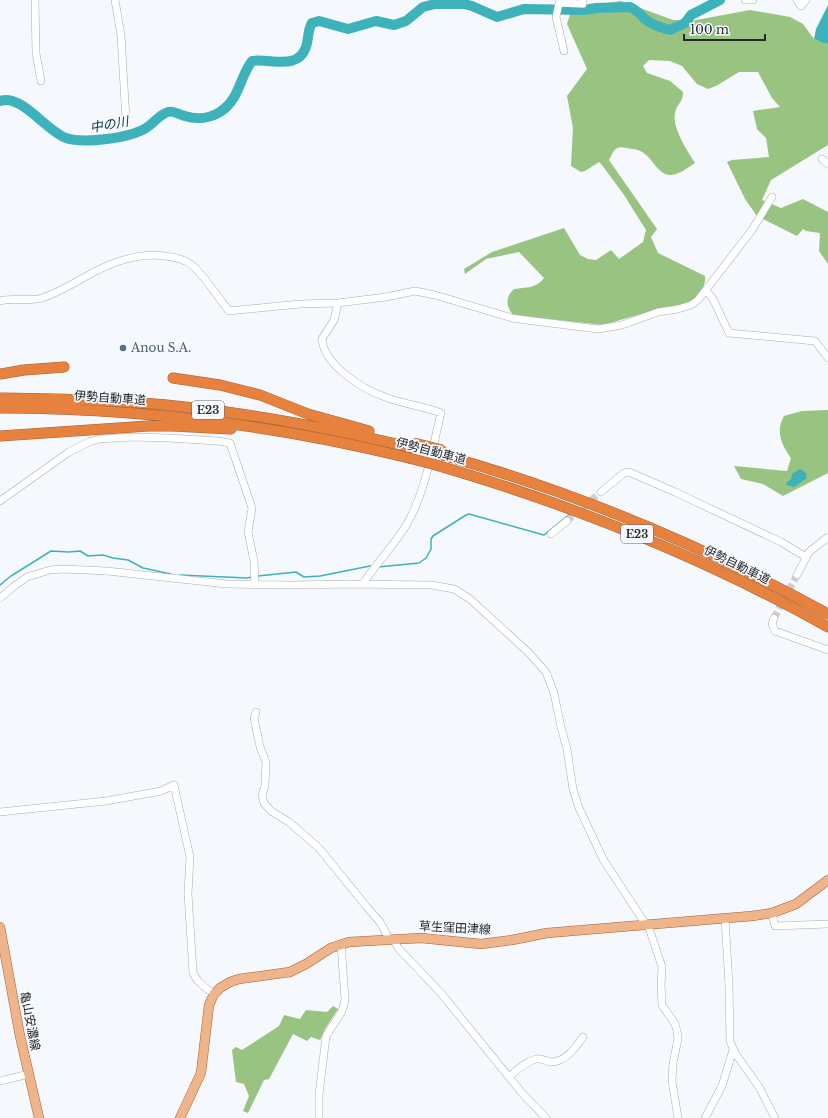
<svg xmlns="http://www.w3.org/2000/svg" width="828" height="1118" viewBox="0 0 828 1118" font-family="'Libre Baskerville','Noto Sans JP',serif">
  <rect width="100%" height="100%" fill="#f5f8fd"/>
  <!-- forest -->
  <path fill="#99c380" d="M 621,1 L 673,20 L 691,21 L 750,10 L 790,17 L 803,24 L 814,39 L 823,43 L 828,44 L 828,145 L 771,180 L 762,200 L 781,208 L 803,199 L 828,212 L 828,264 L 819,251 L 820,233 L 806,231 L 803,229 L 797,236 L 757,216 L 745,199 L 727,162 L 732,160 L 769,157 L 766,138 L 757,129 L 753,111 L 780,107 L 772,98 L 758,72 L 739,72 L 716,86 L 708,89 L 697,84 L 682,66 L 670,61 L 649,60 L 643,66 L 647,73 L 670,81 L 683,92 C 684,101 676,105 675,113 C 672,128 687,150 695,163 C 687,168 679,175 670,175 C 657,174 652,157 642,152 C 638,149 631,149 627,148 C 615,145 614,150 609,160 L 657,229 L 651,237 L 658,253 L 705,276 L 705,281 L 703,289 L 695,299 L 679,306 L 655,310 L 603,325 L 513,315 C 506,306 505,297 514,289 C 527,287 535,289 544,278 L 519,252 L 486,259 L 465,274 L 464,269 L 492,252 L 564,228 L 580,255 L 588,259 L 596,260 L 611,250 L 619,259 L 643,242 L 646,230 L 624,195 L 602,165 L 599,162 L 585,171 L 581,172 L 571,166 L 573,128 L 567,96 L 587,69 L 567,24 L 572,8 Z
    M 828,410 L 828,473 L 783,496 L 763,484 L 741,479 L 734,466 L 787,471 L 791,458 C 782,445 775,432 784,416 L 802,411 Z
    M 333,1006 L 338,1009 L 325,1029 L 320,1040 L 311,1037 L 307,1041 L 293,1034 L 269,1079 L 264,1080 L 248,1113 L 243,1111 L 249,1096 L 244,1084 L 236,1082 L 232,1050 L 236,1047 L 242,1050 L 279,1026 L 284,1015 L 300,1019 L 306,1010 L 327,1012 Z"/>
  <!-- water -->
  <path fill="#3eb2bb" d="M 828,5 L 828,44 L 823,43 L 814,39 L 816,29 Z
    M 800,469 L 806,473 L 807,478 L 794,487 L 786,485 L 787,482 L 791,479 L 792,474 Z"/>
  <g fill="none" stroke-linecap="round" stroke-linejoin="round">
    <!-- stream -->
    <path stroke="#3eb2bb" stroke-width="1.5" d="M 378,567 L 419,563 L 426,558 L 431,549 L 431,539 L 433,536 L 466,515 L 469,514 L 544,535 L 571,513
      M 180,575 L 247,578 L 252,577
      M 258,576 L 296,572 L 304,577 L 320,576 L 370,566
      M 0,585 L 11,576 L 51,551 L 69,552 L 80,551 L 88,556 L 103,555 L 113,558 L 128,560 L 143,568 L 171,574"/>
    <!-- river -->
    <path stroke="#3eb2bb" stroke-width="10" d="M 0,101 C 21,93 46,131 66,138 C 84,144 130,138 146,128 C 153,124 160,114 168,112 C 174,110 179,115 185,116 C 197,120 210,118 220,112 C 240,99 239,78 252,61 C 270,58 298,71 306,47 C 309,39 307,31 312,23 L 319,21 L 348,29 L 376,21 L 394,25 L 406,21 L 423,7 L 435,4 L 464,4 L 472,6 L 497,17 L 524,9 L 584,10 L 596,8 L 630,7 C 637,10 641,15 646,20 C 653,25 662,28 670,30 L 685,23 L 691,15 L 720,0"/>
    <!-- minor-tunnel -->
    <path stroke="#ccced3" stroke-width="7" stroke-dasharray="7 3.5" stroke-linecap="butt" d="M 567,521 L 601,492
      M 774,618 L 797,575"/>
    <!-- minor casing -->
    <g stroke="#a9acb1" stroke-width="8">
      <path id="minor" d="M 35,0 L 36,53 L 41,81
        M 115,0 L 121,35 L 126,120
        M 745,0 L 753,0
        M 797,0 L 801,6 L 806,0
        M 564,51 L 556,17 L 559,3 L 583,4 L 583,0
        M 822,159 L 828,164
        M 706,290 L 713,299 L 729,333 L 815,341 L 828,358
        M 0,301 C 14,297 29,302 42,298 C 61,292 77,281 94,272 C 115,261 141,253 165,256 C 175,257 185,259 193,266 C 204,275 219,299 229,311 L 300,304 L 338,303 L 386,297 L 415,291 L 435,295 L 512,318 L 526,320 L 598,329 L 622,325 L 658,312 L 678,309 L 691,305 L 698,300 L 752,230 L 772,197
        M 338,303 L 334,320 L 322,339 C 324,365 362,389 385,397 C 403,404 423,406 441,413 C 432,450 426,490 407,524 C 394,546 376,563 363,584
        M 601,492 L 624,473 L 629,472 L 675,492 L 781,542 L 806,557
        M 0,501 L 69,452 L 89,442 L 99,439 L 133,437 L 168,438 L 218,441 L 230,443 L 252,508 L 248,532 L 254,561 L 255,585
        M 551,534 L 567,521
        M 797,575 L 809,552 L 828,537
        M 0,598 L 13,587 L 27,577 L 50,570 L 63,569 L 107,571 L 227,584 L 291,585 L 348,584 L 432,585 L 454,589 L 470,599 L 528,652 L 546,672 L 554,693 L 561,727 L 567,749 L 573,789 L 579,808 L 603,859 L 646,925
        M 774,618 L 772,624 L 775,631 L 828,650
        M 256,712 L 254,718 L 260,747 L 266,762 L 265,786 L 262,795 L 264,803 L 271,811 L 289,822 L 319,848 L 366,906 L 380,922 L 387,935 L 388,940
        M 0,812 L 106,801 L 161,791 L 174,785 L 190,857 L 188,894 L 193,972 C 196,982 206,988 214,994
        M 772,913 L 775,926 L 828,924
        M 725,918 L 729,986 L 730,1041 L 735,1053 L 759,1087 L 775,1118
        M 648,925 L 662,967 L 661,985 L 662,1005 L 675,1024 L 677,1031 L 678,1039 L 673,1063 L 672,1081 L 678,1118
        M 394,940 L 398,948 L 440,992 L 522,1093 L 546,1118
        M 509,1077 C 517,1070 525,1062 536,1059 C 541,1058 546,1061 551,1062 C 566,1062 575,1048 583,1037
        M 0,1081 L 29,1074
        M 319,1118 L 319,1095 L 326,1036 L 341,1013 L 344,1005 L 345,999 L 341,944
        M 705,1118 L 722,1086 L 733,1050"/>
    </g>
    <!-- major casing -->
    <g stroke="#a36236" stroke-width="10">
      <path id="major" d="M 0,927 L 20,1036 L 39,1118
        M 180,1118 L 201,1073 L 209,1005 L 214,994 L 220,988 L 230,982 L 239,979 L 290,972 L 306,964 L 331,948 L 349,942 L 421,938 L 481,944 L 512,940 L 547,933 L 752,916 L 772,913 L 796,904 L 828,880"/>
    </g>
    <!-- highway casing -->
    <g stroke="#a36236" stroke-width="11">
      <path id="highway" d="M 0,374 L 24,370 L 64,367
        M 173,378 L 220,385 L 260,395 L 308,414 L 369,431
        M 0,398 C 62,399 124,400 185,407 C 262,415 338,430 413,448
        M 0,408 C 138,408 275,425 409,458
        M 0,436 L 148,426 L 173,426 L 231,429
        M 439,454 C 576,492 704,546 828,614
        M 436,465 C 573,505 703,557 828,627"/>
    </g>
    <!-- minor -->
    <use href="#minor" stroke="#fff" stroke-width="7"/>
    <!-- major -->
    <use href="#major" stroke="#f0b48b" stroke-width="9"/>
    <!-- highway -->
    <use href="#highway" stroke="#e6823d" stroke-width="10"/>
    <!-- highway-bridge casing -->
    <g stroke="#a36236" stroke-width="11" stroke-linecap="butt">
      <path id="highway-bridge" d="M 414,443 L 442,450
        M 409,458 L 436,465"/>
    </g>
    <!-- highway-bridge -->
    <use href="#highway-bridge" stroke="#e6823d" stroke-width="10"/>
  </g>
  <!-- markers -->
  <circle fill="#5c6f8a" stroke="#f5f8fd" stroke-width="1.5" cx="123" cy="348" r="4"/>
  <g text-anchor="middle" stroke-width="3.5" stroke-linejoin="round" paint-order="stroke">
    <!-- shield labels -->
    <g fill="#f5f8fd" stroke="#656669" stroke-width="1">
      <rect x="192" y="401" width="32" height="18" rx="3"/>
      <rect x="621" y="525" width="32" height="18" rx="3"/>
    </g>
    <g font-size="11" font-weight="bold" fill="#27282a">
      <text x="208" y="414">E23</text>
      <text x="637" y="538">E23</text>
    </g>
    <!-- service labels -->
    <g font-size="12" fill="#4e5e75" stroke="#f5f8fd" text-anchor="start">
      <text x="131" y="352">Anou S.A.</text>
    </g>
    <!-- street labels -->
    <g font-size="12" fill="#27282a" stroke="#f5f8fd">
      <text transform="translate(110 398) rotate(4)" y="4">伊勢自動車道</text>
      <text transform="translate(431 451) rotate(15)" y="4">伊勢自動車道</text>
      <text transform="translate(737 565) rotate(26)" y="4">伊勢自動車道</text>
      <text transform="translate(455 928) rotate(3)" y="4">草生窪田津線</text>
      <text transform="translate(30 1021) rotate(79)" y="4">亀山安濃線</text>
    </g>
    <!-- water labels -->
    <g font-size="13" font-style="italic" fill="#00383b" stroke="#f5f8fd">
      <text transform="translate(109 124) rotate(-10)" y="5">中の川</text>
    </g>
  </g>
  <!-- scale -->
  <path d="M684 34v6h81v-6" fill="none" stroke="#27282a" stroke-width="2"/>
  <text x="690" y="34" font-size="12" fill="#27282a" stroke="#f5f8fd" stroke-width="3" paint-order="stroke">100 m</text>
</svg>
